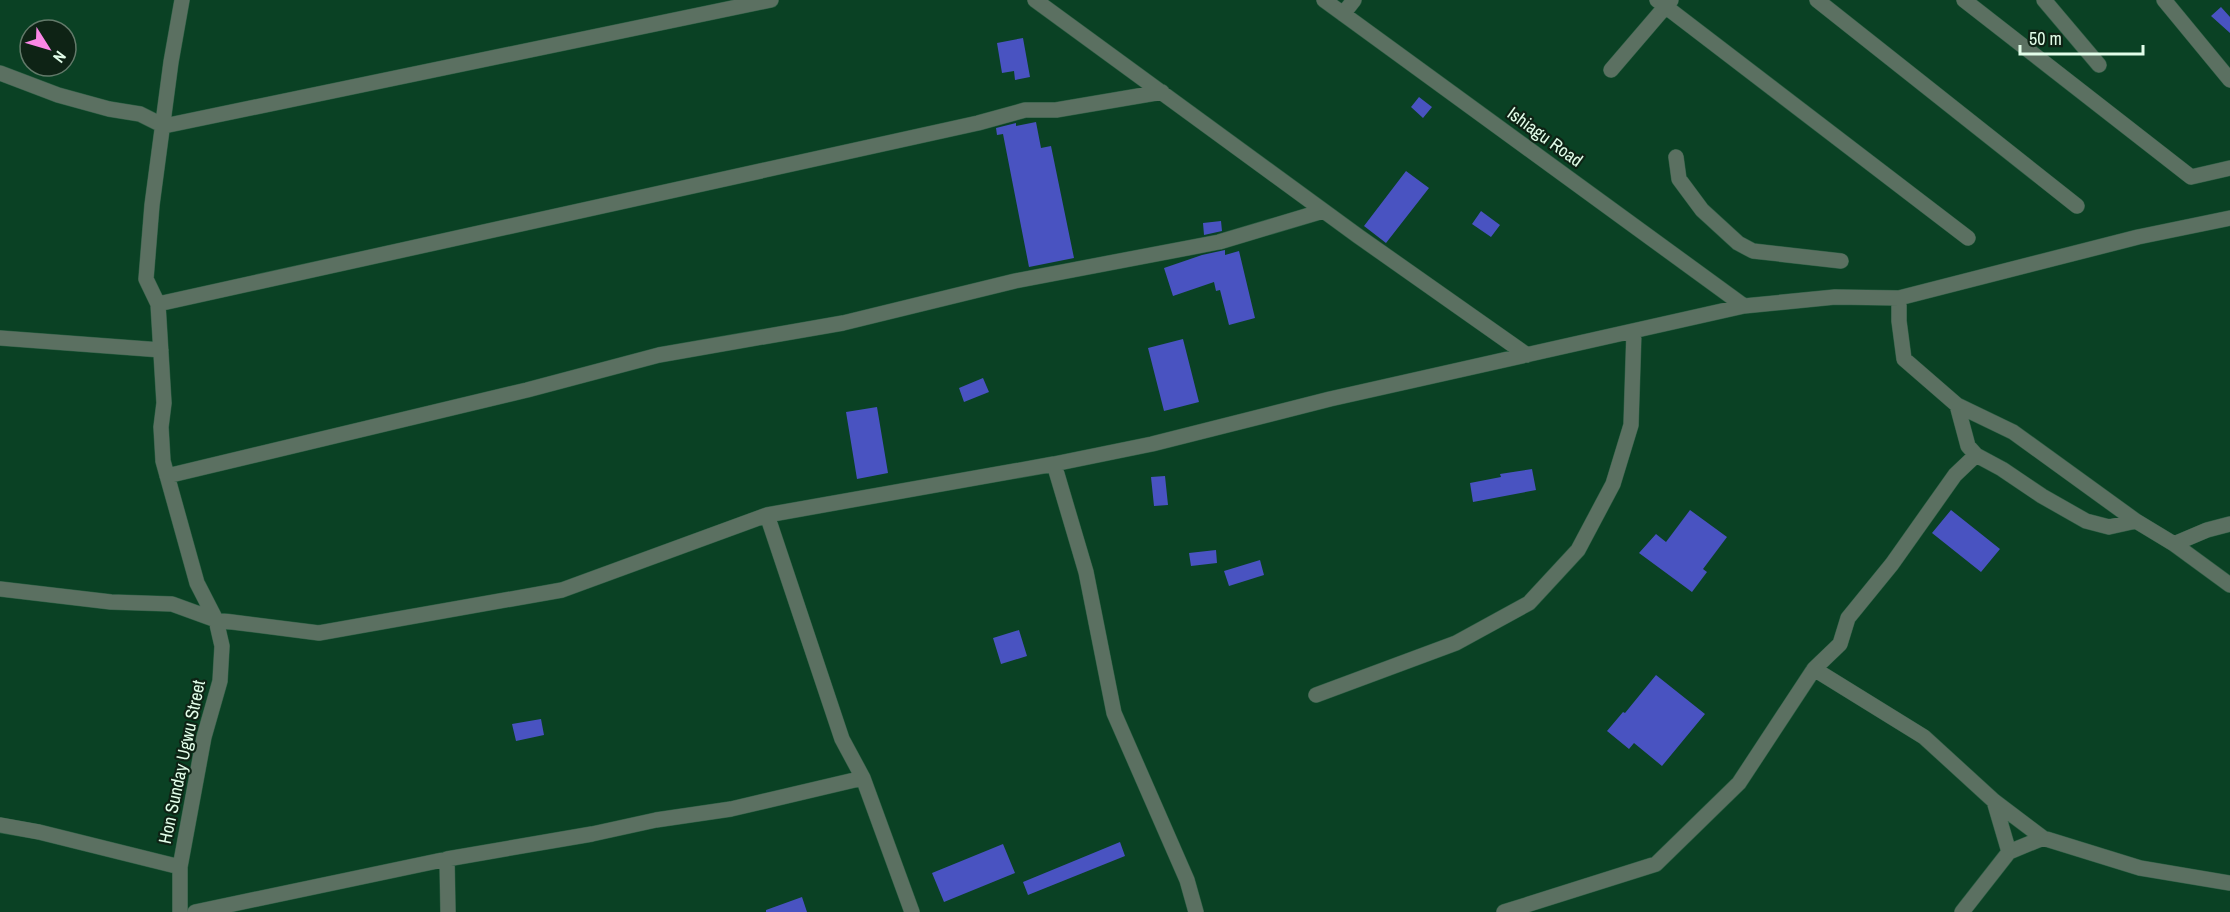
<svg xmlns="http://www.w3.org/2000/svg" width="2230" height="912" viewBox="0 0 2230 912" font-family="'Archivo Narrow',sans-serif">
  <rect width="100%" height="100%" fill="#0a4124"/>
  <!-- building -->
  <path fill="#4953c1" d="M 2221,7 L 2230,17 L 2230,33 L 2211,16 Z
    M 1023,38 L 1030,77 L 1015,80 L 1014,71 L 1002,73 L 997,43 Z
    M 1419,97 L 1432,107 L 1423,118 L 1411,107 Z
    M 1036,122 L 1041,148 L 1051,146 L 1074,258 L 1029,267 L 1003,134 L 997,135 L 996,128 L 1016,123 L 1016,126 Z
    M 1406,171 L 1429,188 L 1386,243 L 1364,226 Z
    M 1481,211 L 1500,225 L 1491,237 L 1472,224 Z
    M 1221,221 L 1222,231 L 1204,235 L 1203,223 Z
    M 1225,250 L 1225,255 L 1239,251 L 1255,318 L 1229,325 L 1220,290 L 1216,291 L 1214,282 L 1173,296 L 1164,268 L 1202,255 Z
    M 1183,339 L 1199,402 L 1164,411 L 1148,348 Z
    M 983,378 L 989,392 L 964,402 L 959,388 Z
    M 877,407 L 888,473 L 857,479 L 846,412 Z
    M 1532,469 L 1536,490 L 1473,502 L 1470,483 L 1501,477 L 1500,474 Z
    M 1165,476 L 1168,505 L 1154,506 L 1151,477 Z
    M 1690,510 L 1727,537 L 1703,569 L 1707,572 L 1692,592 L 1639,553 L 1656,534 L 1666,542 Z
    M 1951,510 L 2000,549 L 1981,572 L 1932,533 Z
    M 1216,550 L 1217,563 L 1191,566 L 1189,553 Z
    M 1260,560 L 1264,575 L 1229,586 L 1224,571 Z
    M 1019,630 L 1027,656 L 1001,664 L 993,638 Z
    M 1656,675 L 1705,714 L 1662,766 L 1634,743 L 1629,749 L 1607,731 L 1623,712 L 1625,713 Z
    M 541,719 L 544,735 L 516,741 L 512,724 Z
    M 1120,842 L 1125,856 L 1028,895 L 1023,882 Z
    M 1003,844 L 1015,873 L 944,902 L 932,873 Z
    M 802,897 L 807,912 L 766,912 L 766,910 Z"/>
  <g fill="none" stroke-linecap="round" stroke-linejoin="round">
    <!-- minor casing -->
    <g stroke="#2d5f44" stroke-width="16">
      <path id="minor" d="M 1035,0 L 1358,236 L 1527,355
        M 1324,0 L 1744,306
        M 1657,0 L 1968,238
        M 1817,0 L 2077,206
        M 1964,0 L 2191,177 L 2230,168
        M 2044,0 L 2099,65
        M 2164,0 L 2230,80
        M 1343,14 L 1354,0
        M 1611,70 L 1671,0
        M 0,73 L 58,95 L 109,109 L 140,114 L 164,126 L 771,0
        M 1676,157 L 1679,179 L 1702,210 L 1738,243 L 1753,251 L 1841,261
        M 1899,298 L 1899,321 L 1904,359 L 1957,405 L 2013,432 L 2136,521 L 2174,544 L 2230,585
        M 158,304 L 978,123 L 1025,110 L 1056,110 L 1162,92
        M 0,338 L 161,350
        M 1957,405 L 1968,446 L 1976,455
        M 1054,464 L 1086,572 L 1114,713 L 1187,880 L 1196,912
        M 167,476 L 527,390 L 659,355 L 843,323 L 1015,281 L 1219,242 L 1323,211
        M 767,515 L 842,739 L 863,778 L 912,912
        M 2136,521 L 2109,527 L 2086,521 L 2042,496 L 2002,469 L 1976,455 L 1955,475 L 1892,564 L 1848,618 L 1840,644 L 1814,669 L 1924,737 L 1994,801 L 2043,838 L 2140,868 L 2230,883
        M 2174,544 L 2207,530 L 2230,524
        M 0,589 L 111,602 L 172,604 L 216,620 L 319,633 L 562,590 L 767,515 L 1054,464 L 1152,444 L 1330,399 L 1744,306 L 1835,297 L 1899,298 L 2138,237 L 2230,218
        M 1316,695 L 1456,643 L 1529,603 L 1578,550 L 1613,484 L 1631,425 L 1634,331
        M 1994,801 L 2009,852 L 2043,838
        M 0,825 L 39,832 L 180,867
        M 447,859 L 448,912
        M 180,912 L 180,867 L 204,737 L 220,681 L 222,646 L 216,620 L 197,583 L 163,461 L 161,427 L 164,403 L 158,304 L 146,279 L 152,205 L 171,62 L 182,0
        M 195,912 L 447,859 L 592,834 L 656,820 L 731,809 L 863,778
        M 1504,912 L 1656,864 L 1739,783 L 1814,669
        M 1962,912 L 2009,852"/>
    </g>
    <!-- minor -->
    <use href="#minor" stroke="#5b7061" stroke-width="15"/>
  </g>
  <g text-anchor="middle" stroke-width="4.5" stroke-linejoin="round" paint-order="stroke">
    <!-- street labels -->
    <g font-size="18" fill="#e2fde9" stroke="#0e2315">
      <text transform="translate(1545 137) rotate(36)" y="6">Ishiagu Road</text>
      <text transform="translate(182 762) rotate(-78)" y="6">Hon Sunday Ugwu Street</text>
    </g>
  </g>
  <!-- north arrow -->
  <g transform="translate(48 48) rotate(127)"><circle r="28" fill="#0e2315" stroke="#637a6a" stroke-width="1.5"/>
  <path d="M0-4.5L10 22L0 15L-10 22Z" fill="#fb87e6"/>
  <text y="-9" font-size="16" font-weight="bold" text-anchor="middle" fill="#e2fde9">N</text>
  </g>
  <!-- scale -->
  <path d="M2020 45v9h123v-9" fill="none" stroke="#e2fde9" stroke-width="3"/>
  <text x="2029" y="45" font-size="18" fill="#e2fde9" stroke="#0e2315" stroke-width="4.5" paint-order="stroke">50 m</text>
</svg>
